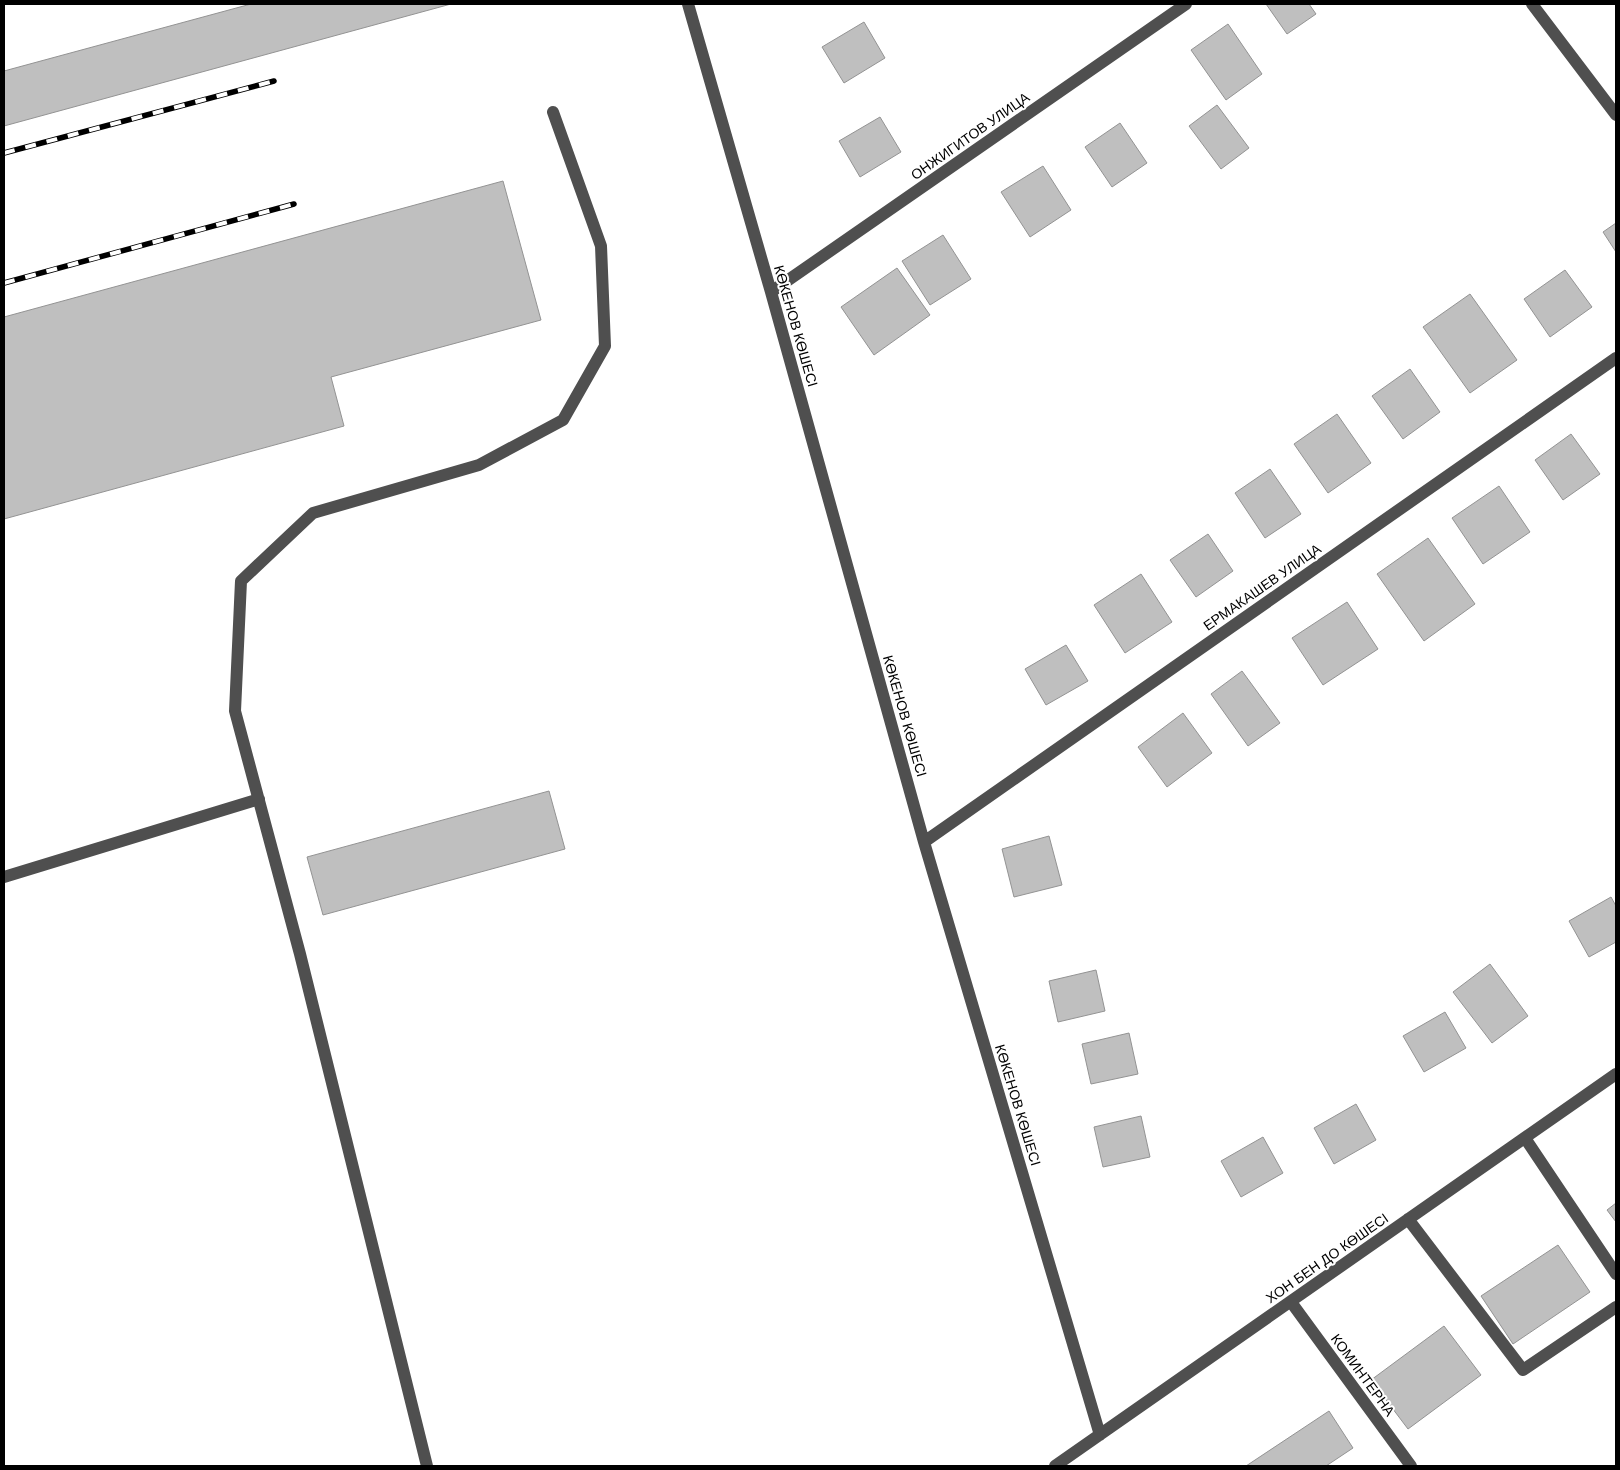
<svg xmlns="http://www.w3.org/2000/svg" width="1620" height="1470" viewBox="0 0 1620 1470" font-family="'DM Sans',sans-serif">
  <rect width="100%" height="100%" fill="#fff"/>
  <!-- building -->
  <path fill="#bfbfbf" stroke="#939393" d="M 251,4 L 451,4 L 4,126 L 4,71 Z
    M 1266,4 L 1309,4 L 1316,14 L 1287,34 Z
    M 864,22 L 885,58 L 844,83 L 822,47 Z
    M 1228,24 L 1262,74 L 1226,100 L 1191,50 Z
    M 1217,105 L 1249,148 L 1221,169 L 1189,126 Z
    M 880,117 L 901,152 L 860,177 L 839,141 Z
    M 1120,123 L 1147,163 L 1112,187 L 1085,147 Z
    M 1043,166 L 1071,210 L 1030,237 L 1001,192 Z
    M 503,181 L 541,320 L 331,377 L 344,426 L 4,519 L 4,317 Z
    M 1616,223 L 1616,252 L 1603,232 Z
    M 943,235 L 971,279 L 930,305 L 902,261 Z
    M 897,268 L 930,315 L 874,355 L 841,307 Z
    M 1565,270 L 1592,307 L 1550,337 L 1524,299 Z
    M 1470,294 L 1517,360 L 1470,393 L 1423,327 Z
    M 1410,369 L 1440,412 L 1403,439 L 1372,396 Z
    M 1337,414 L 1371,463 L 1328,493 L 1294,444 Z
    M 1571,434 L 1600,474 L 1563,500 L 1535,460 Z
    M 1270,469 L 1301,514 L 1265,538 L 1235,493 Z
    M 1499,486 L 1530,532 L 1483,564 L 1452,518 Z
    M 1208,534 L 1233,571 L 1196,597 L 1170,560 Z
    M 1428,538 L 1475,604 L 1424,641 L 1377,574 Z
    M 1141,574 L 1172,622 L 1125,653 L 1094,605 Z
    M 1347,602 L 1378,649 L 1323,685 L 1292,638 Z
    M 1066,645 L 1088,681 L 1046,705 L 1025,669 Z
    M 1242,671 L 1280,723 L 1248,746 L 1211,694 Z
    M 1183,713 L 1212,753 L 1167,787 L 1138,747 Z
    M 549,791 L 565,849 L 323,915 L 307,857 Z
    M 1049,836 L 1062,885 L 1014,897 L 1002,849 Z
    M 1611,897 L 1616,906 L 1616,942 L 1589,957 L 1569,921 Z
    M 1490,964 L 1528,1016 L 1492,1043 L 1453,992 Z
    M 1096,970 L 1105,1011 L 1058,1022 L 1049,981 Z
    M 1445,1012 L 1466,1048 L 1424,1072 L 1403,1036 Z
    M 1129,1033 L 1138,1074 L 1091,1084 L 1082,1044 Z
    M 1356,1104 L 1376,1140 L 1334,1164 L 1314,1128 Z
    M 1141,1116 L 1150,1157 L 1103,1167 L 1094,1127 Z
    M 1263,1137 L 1283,1173 L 1241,1197 L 1221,1161 Z
    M 1616,1203 L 1616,1222 L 1607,1210 Z
    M 1558,1245 L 1590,1292 L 1513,1344 L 1481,1296 Z
    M 1444,1326 L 1481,1375 L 1408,1429 L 1371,1380 Z
    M 1329,1411 L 1353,1448 L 1326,1466 L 1246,1466 Z"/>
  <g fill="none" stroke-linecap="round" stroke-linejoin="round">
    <!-- minor -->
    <path stroke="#4f4f4f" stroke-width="12" d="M 688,4 L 771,292 L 924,842 L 1100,1435
      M 1532,4 L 1616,115
      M 771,292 L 1186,4
      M 924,842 L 1616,358
      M 4,877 L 259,799
      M 1525,1138 L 1616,1274
      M 1408,1219 L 1523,1370 L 1616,1307
      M 1291,1302 L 1411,1466
      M 427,1466 L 300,954 L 235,711 L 241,581 L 313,513 L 479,465 L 563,420 L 605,346 L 601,246 L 553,112
      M 1055,1466 L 1616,1074"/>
    <!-- rail casing -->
    <g stroke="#000" stroke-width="5.5">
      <path id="rail" d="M 4,153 L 274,81
        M 4,283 L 294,204"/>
    </g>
    <!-- rail -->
    <use href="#rail" stroke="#fff" stroke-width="4" stroke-dasharray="11" stroke-linecap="butt"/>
  </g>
  <g text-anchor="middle" stroke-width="4" stroke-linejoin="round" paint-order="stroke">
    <!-- street labels -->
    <g font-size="14" fill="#000" stroke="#fff">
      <text transform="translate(970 136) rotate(-35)" y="5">ОНЖИГИТОВ УЛИЦА</text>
      <text transform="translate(796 326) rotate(74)" y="5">КӨКЕНОВ КӨШЕСІ</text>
      <text transform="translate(1262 587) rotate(-35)" y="5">ЕРМАКАШЕВ УЛИЦА</text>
      <text transform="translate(905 716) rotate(74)" y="5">КӨКЕНОВ КӨШЕСІ</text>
      <text transform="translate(1018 1105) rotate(73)" y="5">КӨКЕНОВ КӨШЕСІ</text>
      <text transform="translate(1327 1258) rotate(-35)" y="5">ХОН БЕН ДО КӨШЕСІ</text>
      <text transform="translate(1363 1375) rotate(54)" y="5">КОМИНТЕРНА</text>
    </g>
  </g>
  <!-- border -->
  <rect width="1620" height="1470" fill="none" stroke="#000000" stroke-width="10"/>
</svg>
